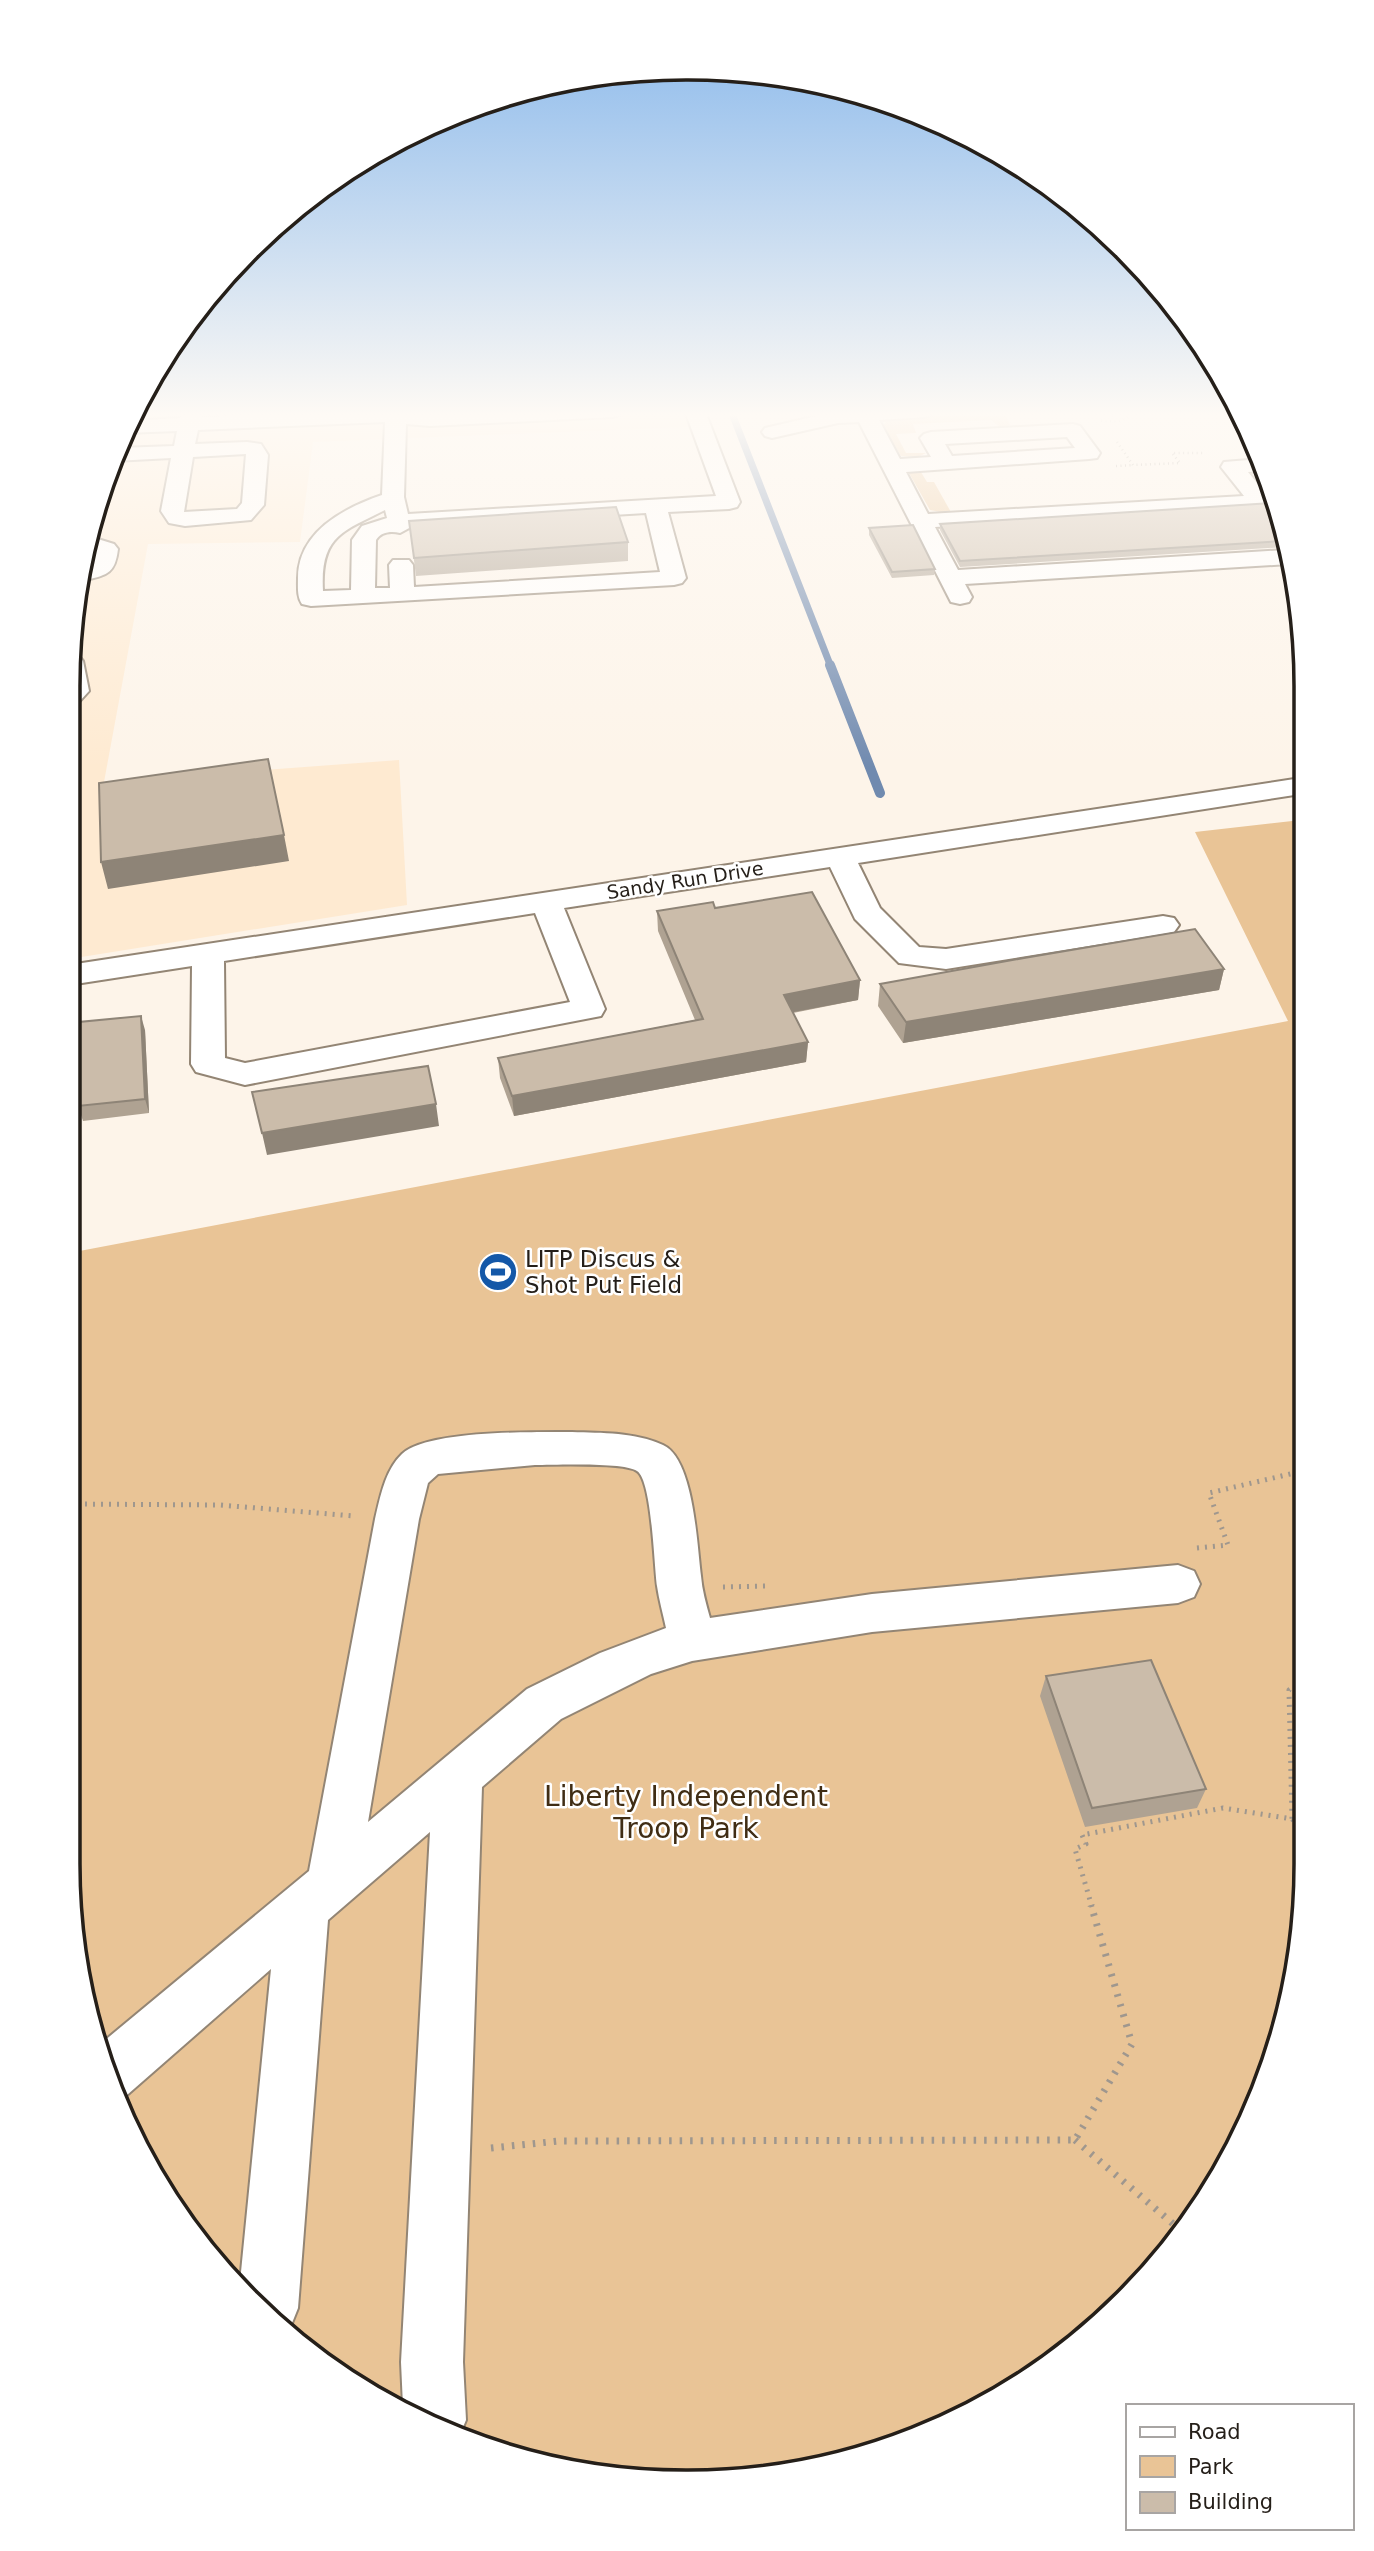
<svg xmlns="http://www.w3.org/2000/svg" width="1374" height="2551" viewBox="0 0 1374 2551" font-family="'DejaVu Sans',sans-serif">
  <rect width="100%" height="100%" fill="#fdf4e9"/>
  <!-- built -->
  <path fill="#feead1" d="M 134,411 L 683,411 L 688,427 L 313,442 L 300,542 L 148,544 L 104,782 L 399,760 L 407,905 L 69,959 L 70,647 L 89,526 Z"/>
  <!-- green -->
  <path fill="#e9c496" d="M 989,413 L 1006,415 L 1010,425 L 1000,427 L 991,420 L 913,424 L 916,433 L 896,434 L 906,453 L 926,453 L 918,457 L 901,456 L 883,426 L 887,420 L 895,418 Z
    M 910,469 L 919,469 L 927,482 L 934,482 L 952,514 L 930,510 L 909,473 Z
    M 1301,820 L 1304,1904 L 1285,2025 L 1242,2138 L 1124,2302 L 960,2419 L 848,2462 L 728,2481 L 527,2462 L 344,2379 L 196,2241 L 101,2063 L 68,1864 L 69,1253 L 1288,1021 L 1195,832 Z"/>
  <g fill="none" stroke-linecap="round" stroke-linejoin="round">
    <!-- stream-far1 -->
    <path stroke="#708aaf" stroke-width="7" d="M 731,411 L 831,667"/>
    <!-- stream -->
    <path stroke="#708aaf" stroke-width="10" d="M 830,665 L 880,793"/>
    <!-- minor casing -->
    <g stroke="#938574" stroke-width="4">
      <path id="minor" d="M 182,411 L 202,411 L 201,417 L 340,411 L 430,414 L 493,411 L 622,411 L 619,415 L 612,417 L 430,426 L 406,424 L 404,497 L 408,514 L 716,496 L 685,411 L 705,411 L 740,502 L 737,507 L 729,509 L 668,512 L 686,578 L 682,583 L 674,585 L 311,606 L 302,604 C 297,597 298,587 298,578 C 298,532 344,508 382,495 L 385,422 L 198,430 L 195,444 L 247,442 L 261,444 L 268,455 L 264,505 L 251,520 L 185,526 L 169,523 L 161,511 L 171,458 L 114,461 L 119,448 L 174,446 L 177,431 L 125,433 L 129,421 L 180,418 ZM 246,454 L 242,503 L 237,509 L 184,512 L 193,457 ZM 385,510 L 387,518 L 362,526 L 352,540 L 351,590 L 323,591 C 320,537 341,532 385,510 ZM 646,513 L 660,572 L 414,587 L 413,565 L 409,560 L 393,560 L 389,565 L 390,588 L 375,588 L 376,540 C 381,532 391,531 400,533 L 411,527 Z
        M 838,411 L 934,411 L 931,415 L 924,417 L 879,420 L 900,459 L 931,457 L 920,438 L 924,434 L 931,432 L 1073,424 L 1080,426 L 1100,453 L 1097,458 L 1089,459 L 906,472 L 928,514 L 1244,496 L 1221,467 L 1224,462 L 1261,459 L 1264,471 L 1248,472 L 1267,495 L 1271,494 L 1274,507 L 935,527 L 958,570 L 1285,550 L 1289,564 L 965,584 L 972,597 L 969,602 L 960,604 L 951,602 L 859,422 L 838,423 L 772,438 L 765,436 L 762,432 L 765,428 ZM 1067,437 L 1075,448 L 952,456 L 945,444 Z
        M 88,536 L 114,544 L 118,549 C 115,575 106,575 82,581 L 83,566 L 93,562 L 94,553 L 86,550 Z
        M 70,653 L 79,656 L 83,661 L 89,691 L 79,702 L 70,704 Z
        M 1301,778 L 1301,794 L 858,863 L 880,908 L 919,947 L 946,949 L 1163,916 L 1174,918 L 1179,925 L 1174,932 L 1163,934 L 946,969 L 899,963 L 855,919 L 830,867 L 564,908 L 605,1009 L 601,1016 L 245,1085 L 196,1072 L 191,1064 L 192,966 L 69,985 L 69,965 ZM 535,913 L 570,1002 L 245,1063 L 225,1058 L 224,961 Z
        M 572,1432 C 602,1433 635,1432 663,1445 C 694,1459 697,1546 701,1576 C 702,1590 706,1604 710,1618 L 872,1594 L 1178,1565 L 1194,1571 L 1200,1584 L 1194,1597 L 1178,1603 L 872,1632 L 692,1661 L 651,1674 L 561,1719 L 482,1787 L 463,2362 L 466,2420 L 461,2432 L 403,2406 L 401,2362 L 430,1832 L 328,1920 L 298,2308 L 290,2328 L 240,2282 L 271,1969 L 127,2095 L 120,2097 L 101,2063 L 98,2046 L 309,1871 L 375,1519 C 380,1498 385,1470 402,1454 C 427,1430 536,1432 572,1432 ZM 535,1465 C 554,1465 624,1462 637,1471 C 652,1480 654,1566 657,1586 C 659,1600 663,1614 666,1628 L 600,1653 L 527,1689 L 368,1822 L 419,1519 L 428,1483 L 438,1474 Z"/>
    </g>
    <!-- path-far2 -->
    <path stroke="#9f978e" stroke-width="2.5" stroke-dasharray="1 3.5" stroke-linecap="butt" d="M 1112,415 L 1131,414
      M 1101,421 L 1120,421 L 1136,413 L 1184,411
      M 1117,442 L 1133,465 L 1180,463 L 1172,453 L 1205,453
      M 1116,466 L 1133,465"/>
    <!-- path-far1 -->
    <path stroke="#9f978e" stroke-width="5" stroke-dasharray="2 6" stroke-linecap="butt" d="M 69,1504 L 220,1505 L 354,1516
      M 1197,1548 L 1228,1545 L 1209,1493 L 1303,1471
      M 723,1587 L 767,1586
      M 1292,1819 L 1304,1830
      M 1092,1907 L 1075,1849 L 1086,1844 L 1082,1835 L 1223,1808 L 1292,1819 L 1289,1690 L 1304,1681"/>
    <!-- path -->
    <path stroke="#9f978e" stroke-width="7" stroke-dasharray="2.5 8" stroke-linecap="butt" d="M 1075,2140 L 1178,2228
      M 491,2148 L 559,2141 L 1075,2140 L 1132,2044 L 1091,1905"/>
    <!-- minor -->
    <use href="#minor" fill="#fff" fill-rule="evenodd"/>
  </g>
  <!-- wall -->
  <path fill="#afa292" d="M 1273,503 L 1285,547 L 960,567 L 940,530 L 940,524 Z
    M 409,521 L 628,542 L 628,561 L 416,576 Z
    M 869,528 L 935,569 L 934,575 L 892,578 L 869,535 Z
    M 715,908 L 860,980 L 858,1000 L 793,1013 L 808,1042 L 806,1062 L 514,1116 L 500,1078 L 498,1058 L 695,1020 L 658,931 L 657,911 Z
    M 1224,969 L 1219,990 L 903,1043 L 878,1006 L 880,984 Z
    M 145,1030 L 149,1113 L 83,1121 L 78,1106 Z
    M 1046,1676 L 1206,1789 L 1197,1808 L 1085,1827 L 1040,1696 Z"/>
  <!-- shaded-wall -->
  <path fill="#8e8477" d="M 284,835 L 289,861 L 108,889 L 101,862 Z
    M 1224,969 L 1219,990 L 903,1043 L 906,1022 Z
    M 860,980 L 858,1000 L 783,1014 L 784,995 Z
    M 141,1016 L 145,1030 L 149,1113 L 145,1099 Z
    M 808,1042 L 806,1062 L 514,1116 L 512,1096 Z
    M 436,1104 L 439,1126 L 267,1155 L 262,1133 Z"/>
  <!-- building -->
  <path fill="#cbbcaa" stroke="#8e8477" stroke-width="2" d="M 1273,503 L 1283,541 L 960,561 L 940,524 Z
    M 616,507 L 628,542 L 414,558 L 409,521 Z
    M 913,525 L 935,569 L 892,572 L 869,528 Z
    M 268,759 L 284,835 L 101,862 L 99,783 Z
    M 812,892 L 860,980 L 784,995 L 808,1042 L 512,1096 L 498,1058 L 703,1019 L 657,911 L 713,902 L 715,908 Z
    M 1195,929 L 1224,969 L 906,1022 L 880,984 L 1024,958 Z
    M 141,1016 L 145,1099 L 78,1106 L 79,1022 Z
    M 428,1066 L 436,1104 L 262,1133 L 252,1092 Z
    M 1151,1660 L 1206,1789 L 1092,1808 L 1046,1676 Z"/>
  <!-- sky -->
  <linearGradient id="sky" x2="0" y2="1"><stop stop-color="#85b6eb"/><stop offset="0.54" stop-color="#fefaf5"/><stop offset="1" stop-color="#fefaf5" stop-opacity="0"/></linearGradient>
  <rect width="1374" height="768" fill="url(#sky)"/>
  <!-- icons -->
  <defs>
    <g id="stadium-disc" transform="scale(2.0125)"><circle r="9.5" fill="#1458a8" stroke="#fff"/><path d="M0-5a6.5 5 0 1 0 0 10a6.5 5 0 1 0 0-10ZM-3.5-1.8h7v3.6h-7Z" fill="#fff"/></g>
  </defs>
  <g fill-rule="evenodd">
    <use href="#stadium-disc" x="498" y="1272"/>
  </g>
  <g text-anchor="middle" stroke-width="5" stroke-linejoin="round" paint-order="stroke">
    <!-- far-street labels -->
    <g font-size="19" fill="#251f19" stroke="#fff">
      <text transform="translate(685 880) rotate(-9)" y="7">Sandy Run Drive</text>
    </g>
    <!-- poi labels -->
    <g font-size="23" fill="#251f19" stroke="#fff" text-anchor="start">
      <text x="525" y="1267">LITP Discus &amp;<tspan x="525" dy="26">Shot Put Field</tspan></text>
    </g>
    <!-- near-park labels -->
    <g font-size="28" fill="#402d14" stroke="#fff">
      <text x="686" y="1806">Liberty Independent<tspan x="686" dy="32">Troop Park</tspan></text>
    </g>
  </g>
  <!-- crop -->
  <path d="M0 0H1374V2551H0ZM686 80H688A606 606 0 0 1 1294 686V1864A606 606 0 0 1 688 2470H686A606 606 0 0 1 80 1864V686A606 606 0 0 1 686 80Z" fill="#fff" fill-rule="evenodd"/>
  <path fill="none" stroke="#251f19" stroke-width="3.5" d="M686 80H688A606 606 0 0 1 1294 686V1864A606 606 0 0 1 688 2470H686A606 606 0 0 1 80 1864V686A606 606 0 0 1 686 80Z"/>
  <!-- legend -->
  <rect x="1126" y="2404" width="228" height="126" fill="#ffffff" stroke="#a8a5a3" stroke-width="2"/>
  <rect x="1140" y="2427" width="35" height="10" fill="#ffffff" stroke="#a8a5a3" stroke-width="2"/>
  <text x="1188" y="2439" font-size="21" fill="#251f19">Road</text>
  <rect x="1140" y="2456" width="35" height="21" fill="#e9c496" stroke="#a8a5a3" stroke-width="2"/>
  <text x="1188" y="2474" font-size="21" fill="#251f19">Park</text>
  <rect x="1140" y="2492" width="35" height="21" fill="#cbbcaa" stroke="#a8a5a3" stroke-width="2"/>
  <text x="1188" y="2509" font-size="21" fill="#251f19">Building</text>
</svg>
